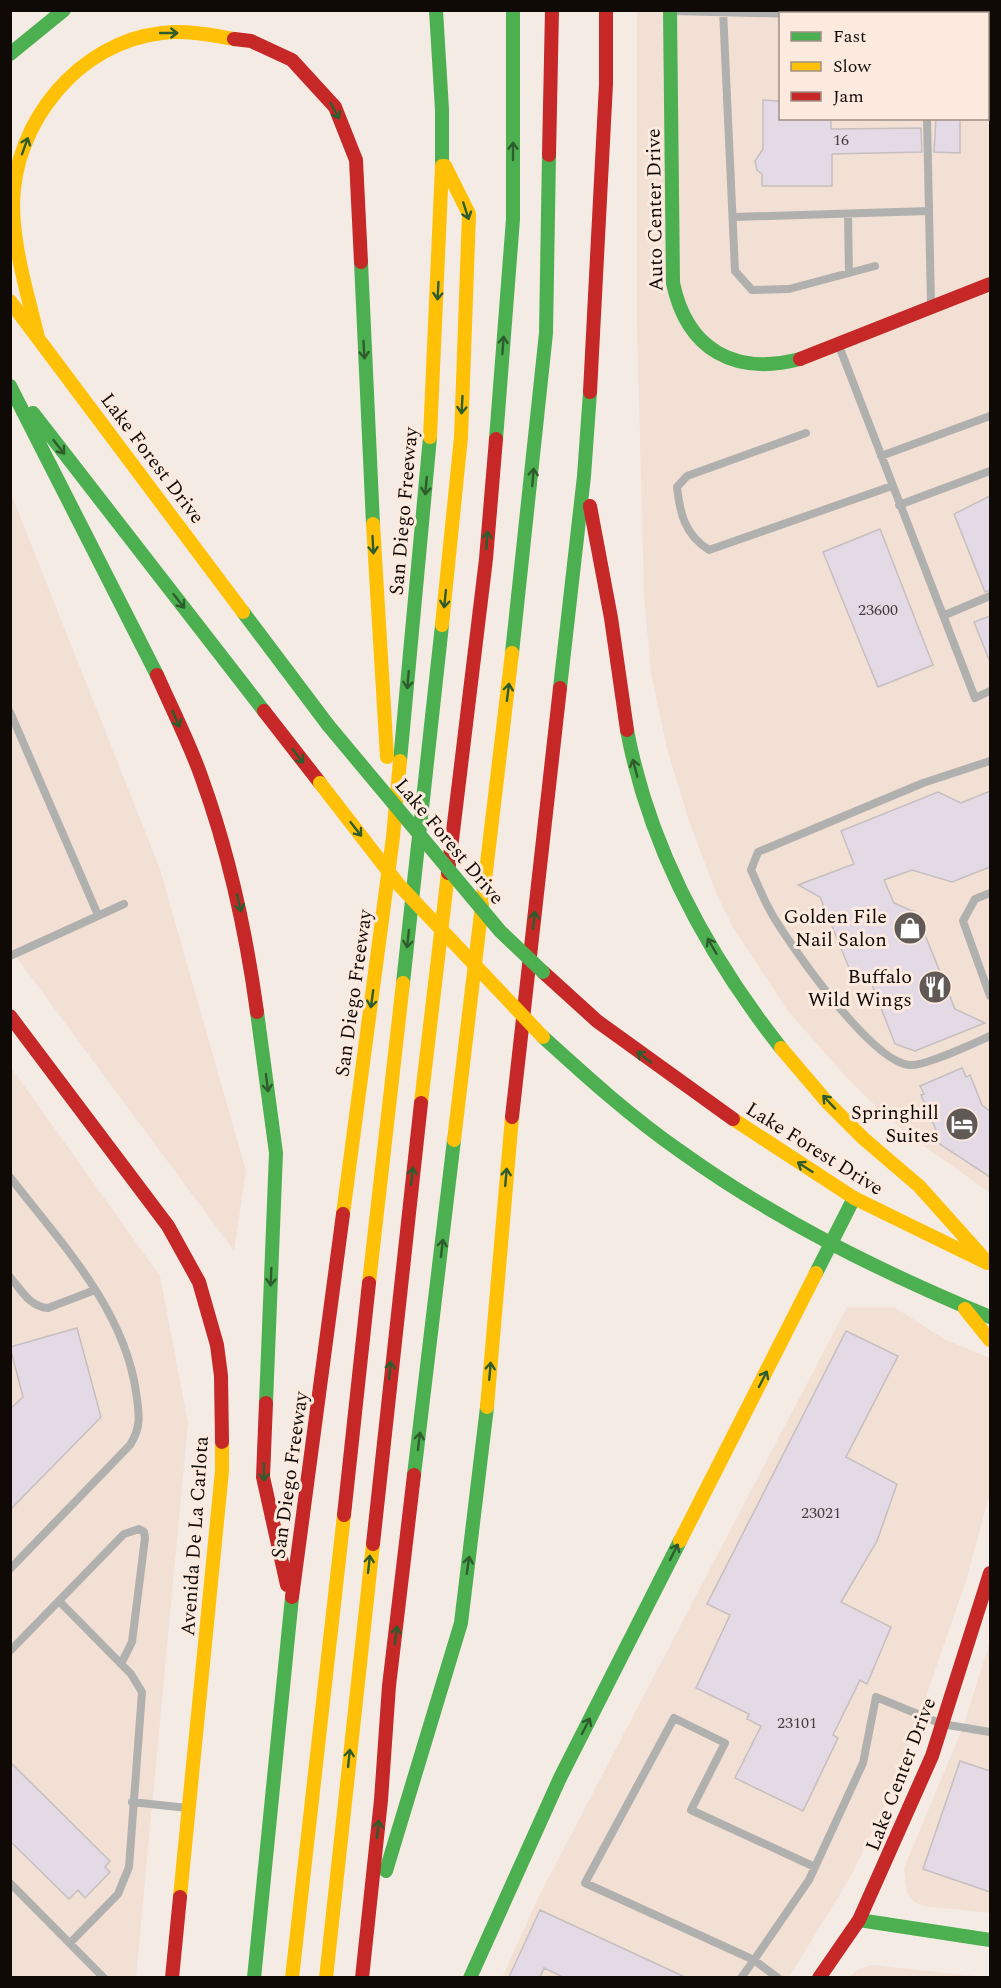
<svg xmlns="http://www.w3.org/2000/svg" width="1001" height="1988" viewBox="0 0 1001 1988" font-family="Spectral,serif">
  <rect width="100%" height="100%" fill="#f5ebe5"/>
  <!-- built -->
  <path fill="#f2e0d4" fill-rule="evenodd" d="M 637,11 L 990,11 L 990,1193 L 910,1136 L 882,1112 L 846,1077 L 787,1010 L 734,929 L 717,895 L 690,824 L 667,749 L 651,673 L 644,595 L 637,326 ZM 780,14 L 988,14 L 988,118 L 780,118 Z
    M 10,491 L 160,869 L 246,1171 L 234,1251 L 11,950 Z
    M 10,1066 L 160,1276 L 188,1423 L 136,1977 L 11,1977 Z
    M 847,1307 L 894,1307 L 944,1339 L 990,1358 L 990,1493 L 966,1581 L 898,1778 L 850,1878 L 789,1977 L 502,1978 L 539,1896 Z
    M 990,1641 L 990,1913 L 923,1906 L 914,1902 L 907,1893 L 904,1868 L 963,1727 Z
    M 872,1965 L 984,1977 L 849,1977 L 859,1969 Z"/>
  <!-- building -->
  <path fill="#e4dae5" stroke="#c5bfbf" stroke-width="1.5" d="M 763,100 L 780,101 L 780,118 L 831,118 L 831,129 L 921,128 L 922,152 L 832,154 L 832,186 L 762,186 L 762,174 L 757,170 L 755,161 L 763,149 Z
    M 936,118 L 960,118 L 960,153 L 934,152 Z
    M 990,496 L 990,590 L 985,592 L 954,514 Z
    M 880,529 L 933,665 L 878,687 L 823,552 Z
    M 990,616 L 990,662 L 974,622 Z
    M 990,791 L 990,867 L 952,882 L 912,870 L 884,880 L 894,903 L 921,915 L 919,920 L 955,1009 L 985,1023 L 915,1051 L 895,1044 L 869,977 L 849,968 L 820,897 L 798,885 L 854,864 L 841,831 L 938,792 L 961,803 Z
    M 962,1068 L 966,1077 L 970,1075 L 982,1105 L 990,1111 L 990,1177 L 935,1141 L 939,1137 L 921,1095 L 924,1094 L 920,1086 Z
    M 77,1328 L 101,1417 L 10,1510 L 10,1409 L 23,1397 L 10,1347 Z
    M 846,1331 L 898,1356 L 846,1457 L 897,1484 L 877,1541 L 841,1602 L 891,1627 L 867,1684 L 860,1680 L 833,1735 L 838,1738 L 803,1811 L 735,1778 L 761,1726 L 747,1719 L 749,1714 L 696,1688 L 730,1615 L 707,1604 Z
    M 960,1761 L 990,1771 L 990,1892 L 923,1869 Z
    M 10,1762 L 110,1861 L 105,1867 L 110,1872 L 85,1898 L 78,1890 L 69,1899 L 10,1841 Z
    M 540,1910 L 685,1977 L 563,1977 L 544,1968 L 540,1977 L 509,1977 Z"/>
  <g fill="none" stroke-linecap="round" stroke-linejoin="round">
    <!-- lane -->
    <path stroke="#b0b0ae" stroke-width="8" d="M 723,10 L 735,271 L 752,290 L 789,289 L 875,266
      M 672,11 L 801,14
      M 847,13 L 926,12
      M 927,118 L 931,304
      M 848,214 L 849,273
      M 734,217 L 928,211
      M 839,346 L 975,698 L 990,691
      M 806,433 L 687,476 L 677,487 C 680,513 684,534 709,550 L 892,486
      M 881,456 L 990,416
      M 899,505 L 990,471
      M 945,615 L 990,596
      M 10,712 L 98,915
      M 990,761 L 923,783 L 758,852 L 751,870 C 758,885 764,901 773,916 C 793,949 871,1061 909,1065 C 924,1067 974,1043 990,1036
      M 990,893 L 975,899 L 963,921 L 990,996
      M 10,956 L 124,904
      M 10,1177 C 60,1242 124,1308 136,1392 C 139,1413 142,1426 130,1445 L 10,1569
      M 10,1277 C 21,1290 30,1307 48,1308 L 95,1290
      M 60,1602 L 131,1674 L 142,1692 L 129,1867 L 118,1894 L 70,1943
      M 10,1651 L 124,1534 L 139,1529 L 144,1532 L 145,1538 L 132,1642 L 121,1664
      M 132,1802 L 187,1808
      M 815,1867 L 691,1810 L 725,1743 L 674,1718 L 585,1883 L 754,1960 L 809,1880 L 863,1763 L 876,1697 L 942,1724 L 990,1732
      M 10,1883 L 104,1978
      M 741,1978 L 754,1960 L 778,1978"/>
    <!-- fast -->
    <path stroke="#4caf50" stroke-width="14" d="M 436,10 L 442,110 L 442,166
      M 670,10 L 673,283 C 687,350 735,376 800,359
      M 10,54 L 64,10
      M 361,262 L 373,524
      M 10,386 L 157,675
      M 33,413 L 264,711
      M 496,439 L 513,219 L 513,10
      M 243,612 L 328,725
      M 512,653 L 546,333 L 549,155
      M 560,688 L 584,476 L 590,392
      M 627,730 C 649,847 708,955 781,1048
      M 400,761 L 430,437
      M 403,983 L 442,625
      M 257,1012 L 276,1153 L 266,1403
      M 543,1037 C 587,1077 631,1117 680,1151 C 776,1220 881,1272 990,1317
      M 816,1273 L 854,1198
      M 414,1475 L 454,1140
      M 386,1871 L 461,1623 L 487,1407
      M 859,1920 L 990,1940
      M 254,1978 L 292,1597
      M 470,1978 L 560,1778 L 680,1541"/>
    <!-- slow -->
    <path stroke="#ffc107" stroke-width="14" d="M 10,301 L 243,612
      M 38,338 C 28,295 13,248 13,204 C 14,122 79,42 162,33 C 186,30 211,35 234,39
      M 430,437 L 442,166
      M 373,524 L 387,757
      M 442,625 L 461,437 L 469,214 L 445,166
      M 781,1048 L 827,1102 L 864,1139 L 919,1186 L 988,1263
      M 421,1103 L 448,873
      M 733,1119 L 854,1198 L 987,1263
      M 454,1140 L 512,653
      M 343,1214 L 393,837 L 400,761
      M 369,1283 L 403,983
      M 965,1309 L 990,1340
      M 487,1407 L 512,1117
      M 680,1541 L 816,1273
      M 180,1897 L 222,1471 L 222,1442
      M 292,1978 L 344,1515
      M 326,1978 L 373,1544"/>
    <!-- jam -->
    <path stroke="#c62828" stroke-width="14" d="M 234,39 L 251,41 L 292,60 L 335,107 L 356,160 L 361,262
      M 549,155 L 552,10
      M 800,359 L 990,284
      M 590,392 L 606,84 L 606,10
      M 590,506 L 611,618 L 627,730
      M 157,675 C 172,709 189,742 201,776 C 229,853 246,931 257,1012
      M 264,711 L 320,783
      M 448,873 L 486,559 L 496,439
      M 543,972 L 597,1021 L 733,1119
      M 10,1016 L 168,1226 L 199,1282 L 217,1345 L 221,1376 L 222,1442
      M 512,1117 L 560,688
      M 266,1403 L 263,1477 L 287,1585
      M 344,1515 L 369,1283
      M 373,1544 L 421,1103
      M 292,1597 L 343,1214
      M 172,1978 L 180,1897
      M 362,1978 L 381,1800 L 389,1686 L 414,1475
      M 819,1978 L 859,1920 L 932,1756 L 990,1573"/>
    <!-- fast-bridge -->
    <path stroke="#4caf50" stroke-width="14" d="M 328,725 L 500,931 L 543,972"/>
    <!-- slow-bridge -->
    <path stroke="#ffc107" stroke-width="14" d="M 320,783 L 399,885 L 543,1037"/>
  </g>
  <!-- one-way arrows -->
  <defs><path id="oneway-shaft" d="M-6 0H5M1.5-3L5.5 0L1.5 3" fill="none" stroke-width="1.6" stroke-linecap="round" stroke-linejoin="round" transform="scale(1.5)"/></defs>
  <g stroke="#2e5c2c">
    <use href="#oneway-shaft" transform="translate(169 33)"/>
    <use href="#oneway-shaft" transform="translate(335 111) rotate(62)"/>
    <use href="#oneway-shaft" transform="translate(25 146) rotate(-70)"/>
    <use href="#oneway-shaft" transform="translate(513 151) rotate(-90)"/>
    <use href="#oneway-shaft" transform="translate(466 211) rotate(72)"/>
    <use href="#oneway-shaft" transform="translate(438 291) rotate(93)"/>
    <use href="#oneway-shaft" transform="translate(503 345) rotate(-86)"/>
    <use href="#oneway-shaft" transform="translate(364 350) rotate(87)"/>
    <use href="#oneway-shaft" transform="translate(462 405) rotate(93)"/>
    <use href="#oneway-shaft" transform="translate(59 447) rotate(52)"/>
    <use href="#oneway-shaft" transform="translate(533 477) rotate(-85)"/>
    <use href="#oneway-shaft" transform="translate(426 486) rotate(95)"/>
    <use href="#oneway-shaft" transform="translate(487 540) rotate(-86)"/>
    <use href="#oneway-shaft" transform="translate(373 545) rotate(87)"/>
    <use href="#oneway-shaft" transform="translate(445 599) rotate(96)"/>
    <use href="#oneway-shaft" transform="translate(179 601) rotate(52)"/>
    <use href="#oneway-shaft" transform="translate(408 680) rotate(95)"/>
    <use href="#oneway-shaft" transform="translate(508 692) rotate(-83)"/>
    <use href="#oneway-shaft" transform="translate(176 719) rotate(66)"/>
    <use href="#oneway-shaft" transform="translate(298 756) rotate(52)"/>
    <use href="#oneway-shaft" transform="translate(635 768) rotate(-105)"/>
    <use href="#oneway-shaft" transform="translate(356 829) rotate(52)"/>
    <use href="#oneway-shaft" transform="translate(239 903) rotate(77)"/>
    <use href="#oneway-shaft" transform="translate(534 920) rotate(-84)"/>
    <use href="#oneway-shaft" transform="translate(408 939) rotate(96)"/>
    <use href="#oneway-shaft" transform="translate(712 946) rotate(-120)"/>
    <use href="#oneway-shaft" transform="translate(372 999) rotate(98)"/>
    <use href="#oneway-shaft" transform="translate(644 1057) rotate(-143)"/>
    <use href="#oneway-shaft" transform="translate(267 1083) rotate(83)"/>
    <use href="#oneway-shaft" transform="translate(829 1102) rotate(-133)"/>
    <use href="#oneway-shaft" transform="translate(805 1167) rotate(-147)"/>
    <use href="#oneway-shaft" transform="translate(412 1176) rotate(-84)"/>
    <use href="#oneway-shaft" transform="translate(506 1177) rotate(-85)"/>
    <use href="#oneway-shaft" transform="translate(442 1248) rotate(-83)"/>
    <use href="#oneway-shaft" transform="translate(271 1277) rotate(92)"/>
    <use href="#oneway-shaft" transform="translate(390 1370) rotate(-84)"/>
    <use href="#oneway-shaft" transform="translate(490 1371) rotate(-85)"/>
    <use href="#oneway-shaft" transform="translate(763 1379) rotate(-63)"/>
    <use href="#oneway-shaft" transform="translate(419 1441) rotate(-83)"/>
    <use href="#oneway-shaft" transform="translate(264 1472) rotate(88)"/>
    <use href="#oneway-shaft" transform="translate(674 1552) rotate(-63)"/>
    <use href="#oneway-shaft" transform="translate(369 1564) rotate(-84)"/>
    <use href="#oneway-shaft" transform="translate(468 1565) rotate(-82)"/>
    <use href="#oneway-shaft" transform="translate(396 1635) rotate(-83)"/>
    <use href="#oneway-shaft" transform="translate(586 1726) rotate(-63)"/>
    <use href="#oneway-shaft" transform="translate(349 1758) rotate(-84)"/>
    <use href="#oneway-shaft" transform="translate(378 1829) rotate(-84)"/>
  </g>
  <!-- icons -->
  <defs>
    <g id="shop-disc" transform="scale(1.725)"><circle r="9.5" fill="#605955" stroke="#fceade"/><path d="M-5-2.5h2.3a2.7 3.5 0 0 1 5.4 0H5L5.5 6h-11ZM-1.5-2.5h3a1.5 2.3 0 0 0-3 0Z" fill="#fff"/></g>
    <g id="restaurant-disc" transform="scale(1.725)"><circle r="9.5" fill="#605955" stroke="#fceade"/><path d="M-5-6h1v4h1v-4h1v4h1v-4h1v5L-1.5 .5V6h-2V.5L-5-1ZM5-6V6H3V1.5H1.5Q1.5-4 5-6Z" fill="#fff"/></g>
    <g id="hotel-disc" transform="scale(1.725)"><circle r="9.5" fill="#605955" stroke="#fceade"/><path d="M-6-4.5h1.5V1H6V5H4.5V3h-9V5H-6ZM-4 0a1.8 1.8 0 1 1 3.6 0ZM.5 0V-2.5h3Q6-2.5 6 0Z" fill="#fff"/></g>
  </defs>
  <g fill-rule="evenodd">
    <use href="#shop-disc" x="910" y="928"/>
    <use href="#restaurant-disc" x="935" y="987"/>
    <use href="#hotel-disc" x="962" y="1124"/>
  </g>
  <g text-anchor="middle" stroke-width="6" stroke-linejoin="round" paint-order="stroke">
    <!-- number labels -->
    <g font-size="16" fill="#453e3e">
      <text x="841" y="145">16</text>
      <text x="878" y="615">23600</text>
      <text x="821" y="1518">23021</text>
      <text x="797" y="1728">23101</text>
    </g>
    <!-- street labels -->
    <g font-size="20" fill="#100a07" stroke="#fceade">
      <text transform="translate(654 210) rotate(-91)" y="7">Auto Center Drive</text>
      <text transform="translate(153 458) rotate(53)" y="7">Lake Forest Drive</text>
      <text transform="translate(403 511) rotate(-85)" y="7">San Diego Freeway</text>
      <text transform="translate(450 841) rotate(50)" y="7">Lake Forest Drive</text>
      <text transform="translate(353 993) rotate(-82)" y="7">San Diego Freeway</text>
      <text transform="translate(815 1148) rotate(32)" y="7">Lake Forest Drive</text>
      <text transform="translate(289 1475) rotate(-82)" y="7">San Diego Freeway</text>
      <text transform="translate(194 1536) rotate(-86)" y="7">Avenida De La Carlota</text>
      <text transform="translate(900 1774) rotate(-69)" y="7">Lake Center Drive</text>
    </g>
    <!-- poi labels -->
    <g font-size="20" fill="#100a07" stroke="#fceade" text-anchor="end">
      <text x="887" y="923">Golden File<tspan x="887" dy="23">Nail Salon</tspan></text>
      <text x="912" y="983">Buffalo<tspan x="912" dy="23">Wild Wings</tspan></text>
      <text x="939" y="1119">Springhill<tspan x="939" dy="23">Suites</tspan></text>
    </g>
  </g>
  <!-- border -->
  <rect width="1001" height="1988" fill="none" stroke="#100a07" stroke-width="24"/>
  <!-- legend -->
  <rect x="779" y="12" width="210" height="108" fill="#fceade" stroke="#9e9088" stroke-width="1.5"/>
  <rect x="791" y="32" width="30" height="9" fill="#4caf50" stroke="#9e9088" stroke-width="1.5"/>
  <text x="833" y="42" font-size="18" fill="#100a07">Fast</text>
  <rect x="791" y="62" width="30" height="9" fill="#ffc107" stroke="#9e9088" stroke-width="1.5"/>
  <text x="833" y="72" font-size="18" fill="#100a07">Slow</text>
  <rect x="791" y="92" width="30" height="9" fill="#c62828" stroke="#9e9088" stroke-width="1.5"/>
  <text x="833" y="102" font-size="18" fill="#100a07">Jam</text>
</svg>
